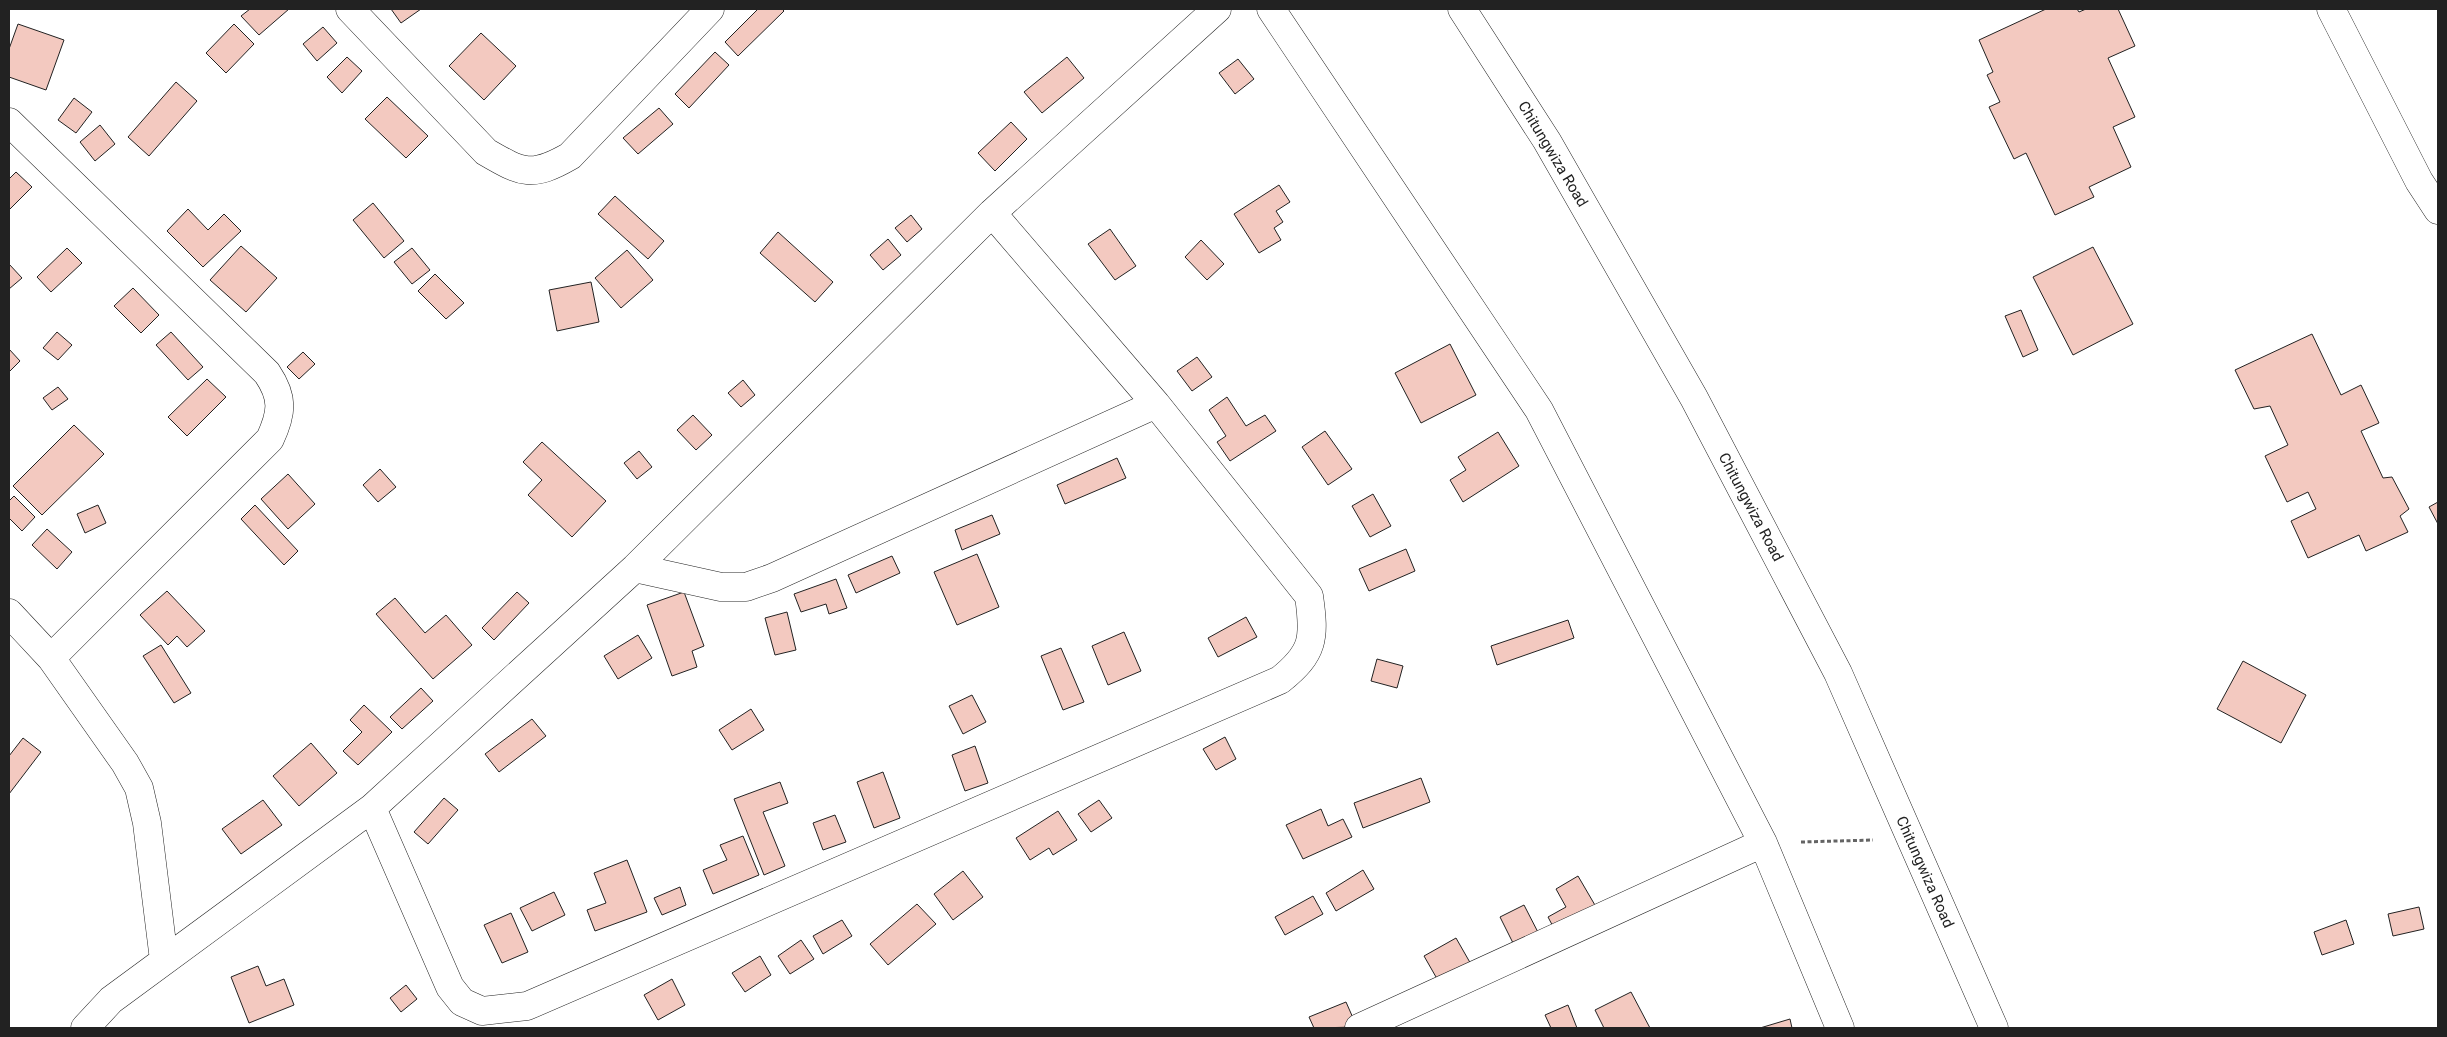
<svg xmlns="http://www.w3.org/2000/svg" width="2447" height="1037" viewBox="0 0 2447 1037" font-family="Roboto,sans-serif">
  <rect width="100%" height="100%" fill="#fff"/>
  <!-- building -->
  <path fill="#f3c9c0" stroke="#222" d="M 250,9 L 289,9 L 259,35 L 241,16 Z
    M 391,9 L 421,9 L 401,23 Z
    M 758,9 L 782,9 L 784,11 L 738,56 L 725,42 Z
    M 2046,9 L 2077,9 L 2079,12 L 2086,9 L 2118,9 L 2135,46 L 2108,58 L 2135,117 L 2113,127 L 2131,167 L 2089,187 L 2094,197 L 2055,215 L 2026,153 L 2014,159 L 1989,107 L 2000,102 L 1987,75 L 1993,72 L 1979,40 Z
    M 18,24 L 64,40 L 46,90 L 9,77 L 9,49 Z
    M 234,24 L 254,44 L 226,73 L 206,53 Z
    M 323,27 L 337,43 L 317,61 L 303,44 Z
    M 481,33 L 516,66 L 484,100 L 449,66 Z
    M 715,52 L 729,65 L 689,108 L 675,94 Z
    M 347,57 L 362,71 L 342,93 L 327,77 Z
    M 1067,57 L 1084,78 L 1042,113 L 1024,92 Z
    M 1238,59 L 1254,79 L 1235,94 L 1219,73 Z
    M 176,82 L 197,101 L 149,156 L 128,137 Z
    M 387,97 L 428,136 L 406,158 L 365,119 Z
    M 74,98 L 92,112 L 76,133 L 58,120 Z
    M 659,108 L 673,124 L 638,154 L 623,138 Z
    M 1011,122 L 1027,139 L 995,171 L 978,153 Z
    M 100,125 L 115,144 L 95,161 L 80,142 Z
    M 16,172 L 32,187 L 9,210 L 9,179 Z
    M 1279,185 L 1290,202 L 1276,211 L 1283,222 L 1274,228 L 1281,240 L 1259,253 L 1234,214 Z
    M 615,196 L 664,241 L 648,259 L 598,214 Z
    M 373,203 L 404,241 L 384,258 L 353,220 Z
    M 188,209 L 208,230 L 224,214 L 241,231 L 203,267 L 167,231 Z
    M 911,215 L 922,229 L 907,242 L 895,228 Z
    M 1110,229 L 1136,266 L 1115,280 L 1088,244 Z
    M 778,232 L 833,282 L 815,302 L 760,253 Z
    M 888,239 L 901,255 L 883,270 L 870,255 Z
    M 1201,240 L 1224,264 L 1207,280 L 1185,257 Z
    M 241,246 L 277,278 L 246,312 L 210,280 Z
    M 2093,247 L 2133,324 L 2073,355 L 2033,277 Z
    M 67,248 L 82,263 L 51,292 L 37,277 Z
    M 412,248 L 430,270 L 412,284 L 394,262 Z
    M 627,250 L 653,280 L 621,308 L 595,278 Z
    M 9,264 L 22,278 L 9,289 Z
    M 435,274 L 464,303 L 446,319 L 418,291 Z
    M 591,282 L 599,322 L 557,331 L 549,290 Z
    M 133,288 L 159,315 L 141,333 L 114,306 Z
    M 2021,310 L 2038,350 L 2023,357 L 2005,316 Z
    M 57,332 L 72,345 L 58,360 L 43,348 Z
    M 171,332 L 203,367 L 188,380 L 156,345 Z
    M 2312,334 L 2341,395 L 2361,385 L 2379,423 L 2361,431 L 2383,478 L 2392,477 L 2409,509 L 2400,516 L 2408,532 L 2366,551 L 2359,535 L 2308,558 L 2291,521 L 2316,509 L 2308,492 L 2287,502 L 2265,456 L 2288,445 L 2270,406 L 2254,409 L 2235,370 Z
    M 1450,344 L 1476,395 L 1421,423 L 1395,373 Z
    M 9,349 L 20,361 L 9,372 Z
    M 303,352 L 315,364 L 299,379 L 287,367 Z
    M 1197,357 L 1212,377 L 1192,391 L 1177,371 Z
    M 207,379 L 226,397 L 187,436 L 168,417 Z
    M 743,380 L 755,395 L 741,407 L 728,393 Z
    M 58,387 L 68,399 L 52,410 L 43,398 Z
    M 1227,397 L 1246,426 L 1265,415 L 1276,431 L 1230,461 L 1217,442 L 1226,436 L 1209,410 Z
    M 693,415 L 712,435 L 696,450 L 677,430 Z
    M 74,425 L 104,454 L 42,515 L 13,486 Z
    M 1325,431 L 1352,469 L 1328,485 L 1302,447 Z
    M 1498,432 L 1519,466 L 1463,502 L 1450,480 L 1466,470 L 1458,457 Z
    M 542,442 L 606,501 L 572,537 L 528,495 L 542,480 L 523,462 Z
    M 639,451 L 652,467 L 637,479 L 624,463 Z
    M 1117,458 L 1126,478 L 1065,504 L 1057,485 Z
    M 380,469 L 396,487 L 378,502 L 363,485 Z
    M 288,474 L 315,504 L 288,529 L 261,499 Z
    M 1373,494 L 1391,526 L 1370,537 L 1352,506 Z
    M 14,496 L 35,517 L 22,531 L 9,518 L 9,501 Z
    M 2438,502 L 2438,524 L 2429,507 Z
    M 98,505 L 106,523 L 85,533 L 77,514 Z
    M 255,505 L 298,551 L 284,565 L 241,519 Z
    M 992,515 L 1000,534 L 962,550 L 955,530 Z
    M 47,529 L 72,552 L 57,569 L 32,545 Z
    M 1406,549 L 1415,571 L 1369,591 L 1359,569 Z
    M 977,554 L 999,607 L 957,625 L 934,572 Z
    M 892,556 L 900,573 L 856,593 L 848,575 Z
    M 836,579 L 847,608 L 829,614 L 826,604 L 801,612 L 794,594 Z
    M 167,591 L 205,631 L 187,647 L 177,636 L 168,645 L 140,615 Z
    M 517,592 L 529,603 L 494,640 L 482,628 Z
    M 684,592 L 704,646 L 692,651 L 697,667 L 672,676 L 647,605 Z
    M 395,598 L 425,633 L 446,615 L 472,645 L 433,679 L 376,614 Z
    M 787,612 L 796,650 L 775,655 L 765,618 Z
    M 1246,617 L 1257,637 L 1218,657 L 1208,638 Z
    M 1568,620 L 1574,638 L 1497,665 L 1491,646 Z
    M 1124,632 L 1141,671 L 1108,685 L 1092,646 Z
    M 638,635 L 652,658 L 618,679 L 604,656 Z
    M 161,645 L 191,693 L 174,703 L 143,656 Z
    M 1061,648 L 1084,702 L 1063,710 L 1041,656 Z
    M 1377,659 L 1403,666 L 1397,688 L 1371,681 Z
    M 2243,661 L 2306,695 L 2281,743 L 2217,709 Z
    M 421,688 L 433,701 L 402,729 L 390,717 Z
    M 972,695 L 986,722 L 963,734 L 949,706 Z
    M 364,705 L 392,732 L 358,765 L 343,751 L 362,732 L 350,720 Z
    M 751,709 L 764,730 L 732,750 L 719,730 Z
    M 532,719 L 546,736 L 499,772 L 485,754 Z
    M 1225,737 L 1236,759 L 1216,770 L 1203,749 Z
    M 23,738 L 41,752 L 9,794 L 9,756 Z
    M 311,743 L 337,773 L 299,806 L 273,776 Z
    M 975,746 L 988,783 L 965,791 L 952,755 Z
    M 883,772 L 900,818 L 874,828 L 857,782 Z
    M 1421,778 L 1430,802 L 1363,828 L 1354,803 Z
    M 780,782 L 788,803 L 763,812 L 785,866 L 764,875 L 734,799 Z
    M 444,798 L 458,810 L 428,844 L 414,832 Z
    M 263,800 L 282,825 L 241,854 L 222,829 Z
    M 1099,800 L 1112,818 L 1091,832 L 1078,814 Z
    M 1321,809 L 1328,826 L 1343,819 L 1352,837 L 1303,859 L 1286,825 Z
    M 1058,811 L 1077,840 L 1053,855 L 1049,848 L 1030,860 L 1016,838 Z
    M 835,815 L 846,842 L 823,850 L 813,823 Z
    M 743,836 L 759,875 L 713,894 L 703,870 L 727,860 L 720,845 Z
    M 627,860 L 647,912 L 595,931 L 587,910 L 606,903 L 594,873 Z
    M 1363,870 L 1374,889 L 1336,911 L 1326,893 Z
    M 963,871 L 983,897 L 953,920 L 934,894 Z
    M 1578,876 L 1599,912 L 1558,936 L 1548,917 L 1566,907 L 1556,889 Z
    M 680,887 L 686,905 L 662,915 L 654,898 Z
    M 554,892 L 565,915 L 532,931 L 520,908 Z
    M 1313,896 L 1323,914 L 1285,935 L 1275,917 Z
    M 917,904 L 936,924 L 888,965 L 870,944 Z
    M 1524,905 L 1542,940 L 1518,953 L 1500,917 Z
    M 2419,907 L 2424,929 L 2393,936 L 2388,914 Z
    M 511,913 L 528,952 L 502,963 L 484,925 Z
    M 842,920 L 852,936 L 823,954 L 813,936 Z
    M 2346,920 L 2354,944 L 2322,955 L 2314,932 Z
    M 1456,938 L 1472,966 L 1440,984 L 1424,956 Z
    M 801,940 L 814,959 L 790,974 L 778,956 Z
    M 760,956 L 771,975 L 745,992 L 732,973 Z
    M 258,966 L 266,986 L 284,979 L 294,1005 L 249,1023 L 231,977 Z
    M 672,979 L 685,1005 L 658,1020 L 644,995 Z
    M 406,985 L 417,999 L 401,1012 L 390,998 Z
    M 1631,992 L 1650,1028 L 1604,1028 L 1595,1010 Z
    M 1346,1002 L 1357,1027 L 1314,1028 L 1309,1017 Z
    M 1568,1005 L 1577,1028 L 1551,1028 L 1545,1015 Z
    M 1790,1019 L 1792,1028 L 1760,1028 Z"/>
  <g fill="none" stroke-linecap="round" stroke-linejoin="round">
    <!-- minor casing -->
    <g stroke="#222" stroke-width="29">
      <path id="minor" d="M 350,9 L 486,152 C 522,173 532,178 570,156 L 710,9
        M 1271,9 L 1539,410 L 1763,843 L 1840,1028
        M 2331,9 L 2419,181 L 2438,210
        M 9,122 L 267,373 C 284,398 282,413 270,439 L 51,658
        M 635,568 L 721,587 L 746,587 L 772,578 L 1156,404
        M 9,613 L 51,658 L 125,763 L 139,788 L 147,823 L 164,960
        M 372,808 L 450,987 L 462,1002 L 482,1011 L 527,1006 L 1280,680 C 1314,653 1315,638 1309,596 L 1156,404 L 992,213
        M 85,1028 L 111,1000 L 372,808 L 635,568 L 992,213 L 1217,9
        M 1359,1028 L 1763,843"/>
    </g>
    <!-- primary casing -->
    <g stroke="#222" stroke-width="29">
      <path id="primary" d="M 1462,9 L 1547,141 L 1694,398 L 1838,673 L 1994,1028"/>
    </g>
    <!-- path -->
    <path stroke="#646464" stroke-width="3" stroke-dasharray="4 2.5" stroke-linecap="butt" d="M 1801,842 L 1873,840"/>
    <!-- minor -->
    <use href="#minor" stroke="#fff" stroke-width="28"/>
    <!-- primary -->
    <use href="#primary" stroke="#fff" stroke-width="28"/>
  </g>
  <g text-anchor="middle" stroke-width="4" stroke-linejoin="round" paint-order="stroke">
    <!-- street labels -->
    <g font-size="15" fill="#222" stroke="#fff">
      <text transform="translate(1553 154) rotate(59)" y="5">Chitungwiza Road</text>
      <text transform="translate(1751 507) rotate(62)" y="5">Chitungwiza Road</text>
      <text transform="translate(1925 872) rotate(66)" y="5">Chitungwiza Road</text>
    </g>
  </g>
  <!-- border -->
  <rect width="2447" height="1037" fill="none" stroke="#222222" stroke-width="20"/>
</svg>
